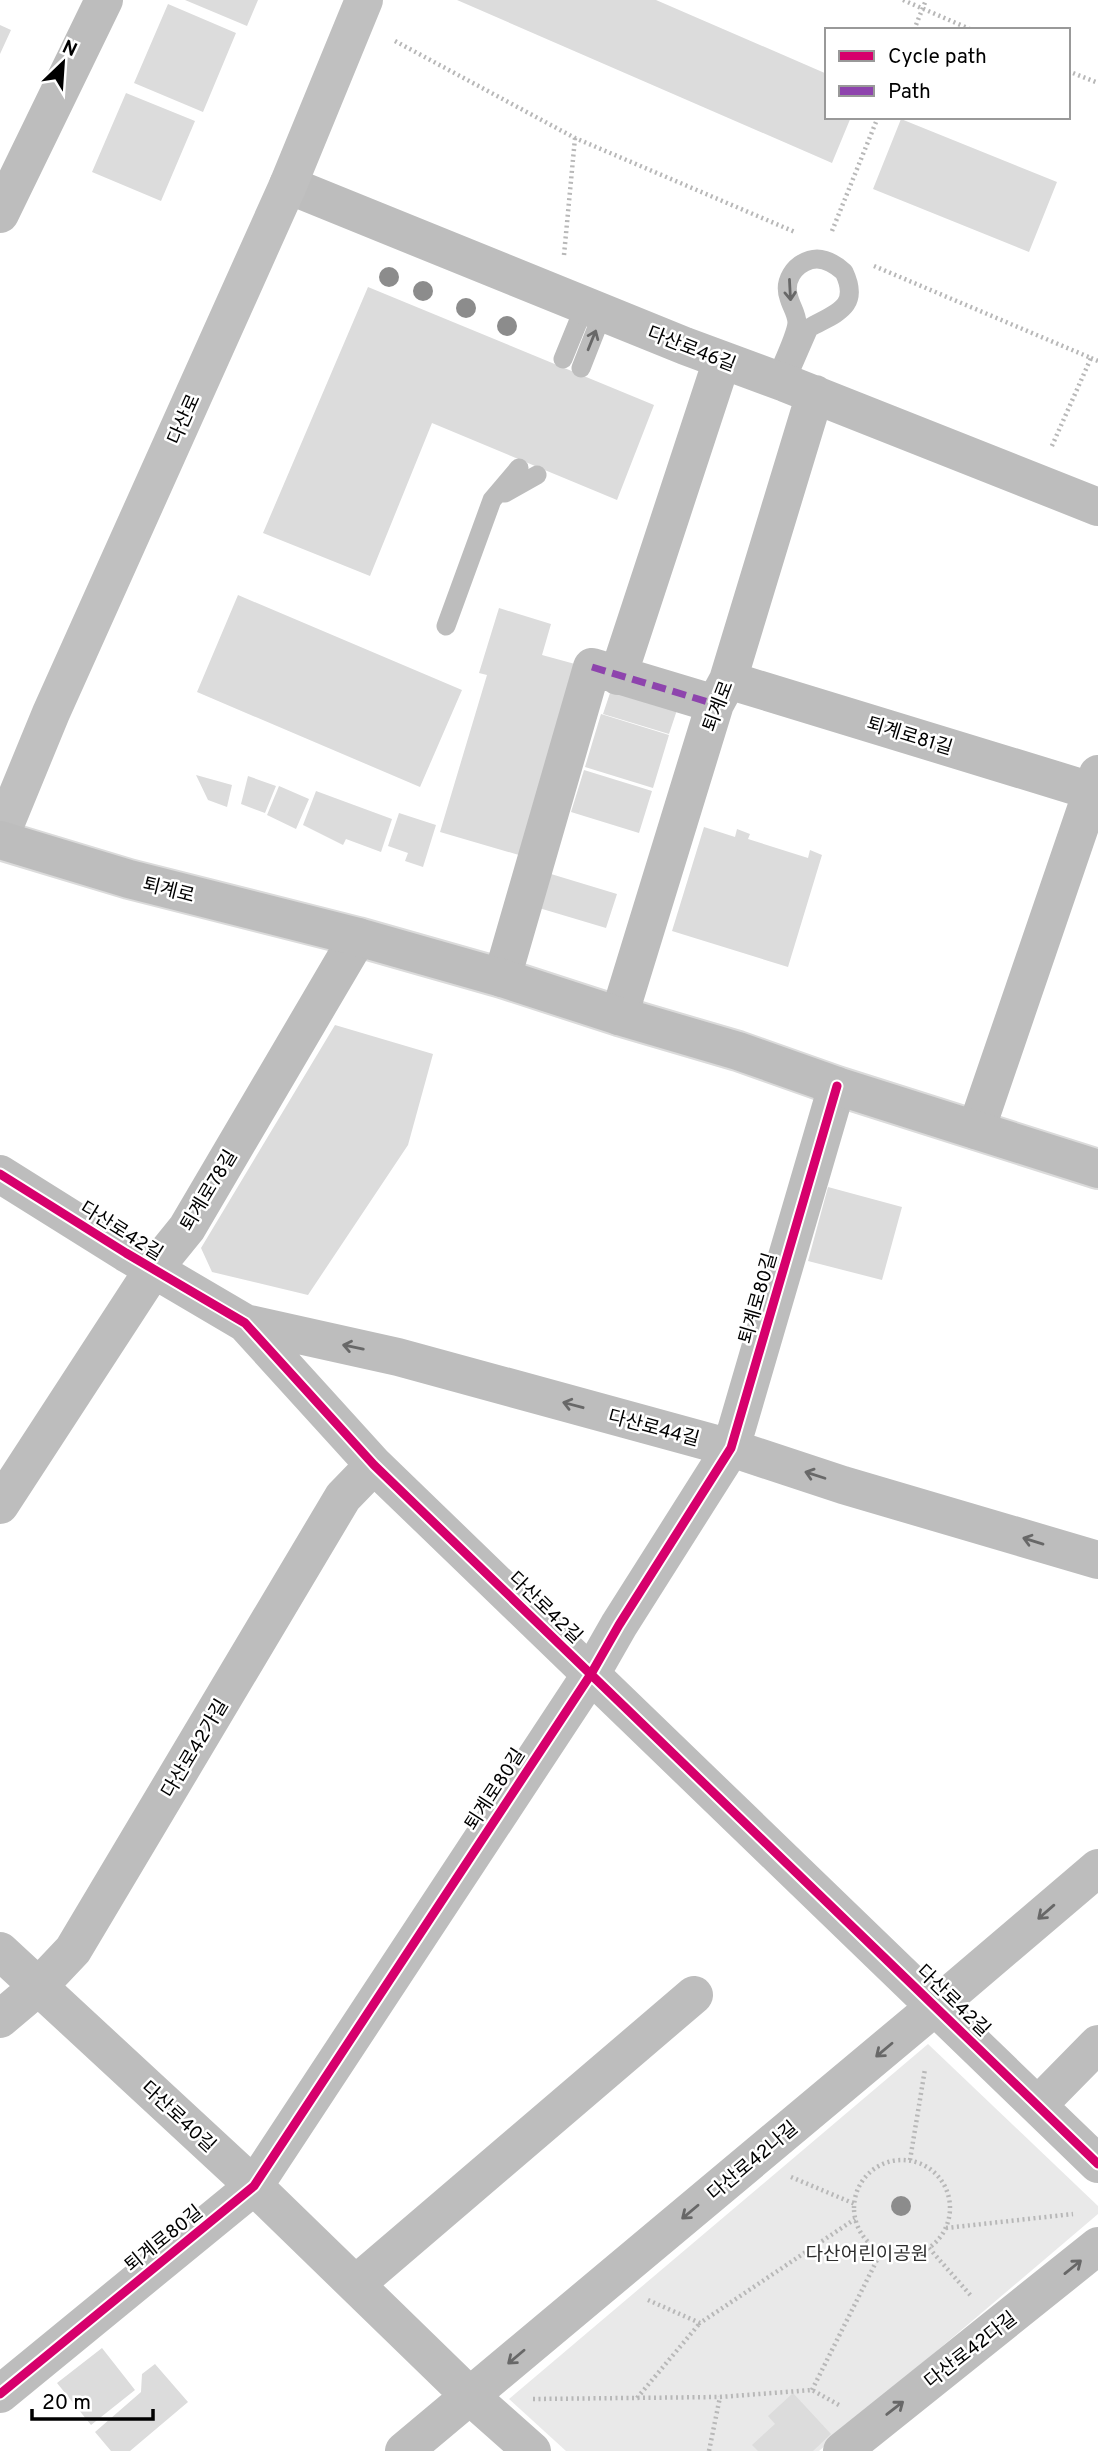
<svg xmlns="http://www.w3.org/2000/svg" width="1098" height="2451" viewBox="0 0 1098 2451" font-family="Overpass,'Noto Sans KR',sans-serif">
  <rect width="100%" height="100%" fill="#fff"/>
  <!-- green -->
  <path fill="#e9e9e9" d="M 928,2044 L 1098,2206 L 1098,2214 L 819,2451 L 566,2451 L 509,2399 Z"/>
  <!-- building -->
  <path fill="#dcdcdc" d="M 185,0 L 258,0 L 247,26 Z
    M 457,0 L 656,0 L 827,74 L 827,117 L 851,117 L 832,163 Z
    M 168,4 L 236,33 L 203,112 L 134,83 Z
    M 0,25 L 11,30 L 0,54 Z
    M 126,93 L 195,121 L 161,201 L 92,172 Z
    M 901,119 L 1057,182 L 1029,252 L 873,189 Z
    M 368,287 L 654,405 L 617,500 L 432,423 L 370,576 L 263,533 Z
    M 238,595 L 462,690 L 420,787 L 197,692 Z
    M 499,608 L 551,624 L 542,655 L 575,664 L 519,855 L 440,832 L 487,675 L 479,673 Z
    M 612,687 L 678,707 L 669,734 L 603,714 Z
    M 601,714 L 669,735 L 653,788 L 585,767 Z
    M 584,770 L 652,791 L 639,833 L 571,812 Z
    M 196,775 L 232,785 L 227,807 L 208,800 Z
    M 248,776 L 276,786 L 265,813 L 241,804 Z
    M 279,786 L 309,799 L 296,829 L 267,815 Z
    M 316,791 L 392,819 L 381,852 L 346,839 L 343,845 L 303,825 Z
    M 399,813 L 436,825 L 423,867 L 405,861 L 408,853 L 388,846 Z
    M 704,827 L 735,837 L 737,829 L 750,834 L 748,839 L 808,858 L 810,850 L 822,855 L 788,967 L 672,931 Z
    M 551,874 L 617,894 L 606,928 L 539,908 Z
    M 335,1025 L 433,1054 L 408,1145 L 308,1295 L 212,1272 L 201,1248 Z
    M 828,1187 L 902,1207 L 882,1280 L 808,1261 Z
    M 102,2348 L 135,2390 L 91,2425 L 57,2383 Z
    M 155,2364 L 188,2402 L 130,2451 L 111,2451 L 95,2432 L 141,2392 L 142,2374 Z
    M 793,2393 L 831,2434 L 813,2451 L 758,2451 L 752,2445 L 775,2424 L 768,2416 Z"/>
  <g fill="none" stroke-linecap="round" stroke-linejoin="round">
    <!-- primary casing -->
    <g stroke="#dbdbdb" stroke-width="42">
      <path id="primary" d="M 0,840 L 129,879 L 358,937 L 502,978 L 619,1016 L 738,1051 L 837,1086 L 1098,1169"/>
    </g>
    <!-- path -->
    <path stroke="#b8b8b8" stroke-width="4.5" stroke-dasharray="2 3.5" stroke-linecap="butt" d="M 903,0 L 972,30
      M 914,30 L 926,0
      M 395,41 L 575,138 L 795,232
      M 1068,71 L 1098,83
      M 832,231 L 878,117
      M 564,255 L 575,138
      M 874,266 L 1091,358 L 1051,448
      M 1091,358 L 1098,361
      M 910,2160 L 925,2069
      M854 2208a48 48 0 1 1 96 0a48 48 0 1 1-96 0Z
      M 791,2177 L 855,2204
      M 946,2228 L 1073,2214
      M 929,2248 L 972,2297
      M 648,2300 L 700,2323 L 855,2219
      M 812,2390 L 881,2252
      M 637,2398 L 700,2323
      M 533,2399 L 720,2397 L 812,2390 L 839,2405
      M 709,2451 L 720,2397"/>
    <!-- service -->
    <path stroke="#bdbdbd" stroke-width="19" d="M 563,359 L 585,305
      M 581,368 L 603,312
      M 776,379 C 781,366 796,336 797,323 C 797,314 791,306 789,298 C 783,281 794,265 810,260 C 823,256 834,263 844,272 C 861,308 835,313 809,328 L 785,383
      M 505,493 L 537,475
      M 446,626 L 492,500 L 519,468"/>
    <!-- minor -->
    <path stroke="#bdbdbd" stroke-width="38" d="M 288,185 L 685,346 L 785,383 L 1098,507
      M 0,214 L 104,0
      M 618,676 L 722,360
      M 728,680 L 1098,793
      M 502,978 L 592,667 L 715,704
      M 619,1016 L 715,704 L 728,680 L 815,394
      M 976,1130 L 1098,774
      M 0,1174 L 126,1253 L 245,1323 L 374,1465 L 1098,2164
      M 245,1323 L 398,1357 L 731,1448 L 843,1485 L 1098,1560
      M 0,1505 L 153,1270 L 187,1228 L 358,937
      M 0,1951 L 254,2186 L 470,2396 L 532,2451
      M 0,2019 L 38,1987 L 73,1950 L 343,1497 L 374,1465
      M 1038,2105 L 1098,2044
      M 356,2284 L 694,1995
      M 0,2394 L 254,2186 L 591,1674 L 619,1625 L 731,1448 L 837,1086
      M 404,2451 L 936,2006 L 1098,1868
      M 842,2451 L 1098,2246"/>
    <!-- secondary -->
    <path stroke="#c0c0c0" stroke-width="38" d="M 0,837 L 51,713 L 288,185 L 364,0"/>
    <!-- primary -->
    <use href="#primary" stroke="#bdbdbd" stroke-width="38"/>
    <!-- quiet -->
    <path stroke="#8e44ad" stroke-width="7" stroke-dasharray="14 7" stroke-linecap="butt" d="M 592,667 L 715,704"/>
    <!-- cycleway casing -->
    <g stroke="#fff" stroke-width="13">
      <path id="cycleway" d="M 0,1174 L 126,1253 L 245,1323 L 374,1465 L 1098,2164
        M 0,2394 L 254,2186 L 591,1674 L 619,1625 L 731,1448 L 837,1086"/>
    </g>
    <!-- cycleway -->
    <use href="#cycleway" stroke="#d6006c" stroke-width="9"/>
  </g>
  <!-- trees -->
  <g fill="#8c8c8c">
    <circle cx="389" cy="277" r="10"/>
    <circle cx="423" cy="291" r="10"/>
    <circle cx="466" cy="308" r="10"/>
    <circle cx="507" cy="326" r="10"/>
    <circle cx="901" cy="2206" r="10"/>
  </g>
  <!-- one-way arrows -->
  <defs><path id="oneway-shaft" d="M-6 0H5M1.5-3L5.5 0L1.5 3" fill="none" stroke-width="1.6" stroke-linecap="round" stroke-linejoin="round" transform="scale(1.75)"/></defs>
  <g stroke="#686868">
    <use href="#oneway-shaft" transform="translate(790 290) rotate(87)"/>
    <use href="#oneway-shaft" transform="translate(592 340) rotate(-68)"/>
    <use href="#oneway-shaft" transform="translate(353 1347) rotate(-168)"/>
    <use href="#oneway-shaft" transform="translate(573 1405) rotate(-165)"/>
    <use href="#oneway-shaft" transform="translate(815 1475) rotate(-162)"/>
    <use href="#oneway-shaft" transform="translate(1033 1541) rotate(-163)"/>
    <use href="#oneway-shaft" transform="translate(1046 1912) rotate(139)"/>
    <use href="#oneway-shaft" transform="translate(884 2050) rotate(140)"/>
    <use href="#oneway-shaft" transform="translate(690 2212) rotate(140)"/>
    <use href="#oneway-shaft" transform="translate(1073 2267) rotate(-39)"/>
    <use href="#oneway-shaft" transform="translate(516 2357) rotate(140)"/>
    <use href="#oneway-shaft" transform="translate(895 2408) rotate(-38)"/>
  </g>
  <g text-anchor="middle" stroke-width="5" stroke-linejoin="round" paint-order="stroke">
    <!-- street labels -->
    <g font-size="19" fill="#000" stroke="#fff">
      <text transform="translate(692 348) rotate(21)" y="7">다산로46길</text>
      <text transform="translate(183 419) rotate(-66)" y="7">다산로</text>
      <text transform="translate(717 706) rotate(-69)" y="7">퇴계로</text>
      <text transform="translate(910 735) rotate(17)" y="7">퇴계로81길</text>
      <text transform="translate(169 889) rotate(14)" y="7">퇴계로</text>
      <text transform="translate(208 1190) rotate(-59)" y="7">퇴계로78길</text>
      <text transform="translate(122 1230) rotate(32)" y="7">다산로42길</text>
      <text transform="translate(757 1298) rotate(-74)" y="7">퇴계로80길</text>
      <text transform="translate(654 1427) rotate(15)" y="7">다산로44길</text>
      <text transform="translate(546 1607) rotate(44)" y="7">다산로42길</text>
      <text transform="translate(194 1748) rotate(-59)" y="7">다산로42가길</text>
      <text transform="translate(494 1789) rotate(-57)" y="7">퇴계로80길</text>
      <text transform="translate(954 2000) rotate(44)" y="7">다산로42길</text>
      <text transform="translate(179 2116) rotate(43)" y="7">다산로40길</text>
      <text transform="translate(752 2160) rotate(-40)" y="7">다산로42나길</text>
      <text transform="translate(163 2238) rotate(-39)" y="7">퇴계로80길</text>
      <text transform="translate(970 2349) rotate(-38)" y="7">다산로42다길</text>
    </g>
    <!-- park labels -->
    <g font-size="19" fill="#2e2e2e" stroke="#fff">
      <text x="867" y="2260">다산어린이공원</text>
    </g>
  </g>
  <!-- legend -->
  <rect x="825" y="28" width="245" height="91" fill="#ffffff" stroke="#999999" stroke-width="2"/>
  <rect x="839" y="51" width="35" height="10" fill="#d6006c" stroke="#999999" stroke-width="2"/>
  <text x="888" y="63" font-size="21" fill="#000000">Cycle path</text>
  <rect x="839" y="86" width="35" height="10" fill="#8e44ad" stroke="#999999" stroke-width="2"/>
  <text x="888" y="98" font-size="21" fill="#000000">Path</text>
  <!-- north arrow -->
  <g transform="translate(63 63) rotate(25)" stroke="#ffffff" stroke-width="5" paint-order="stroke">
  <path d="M0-5L12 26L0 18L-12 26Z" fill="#000000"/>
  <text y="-10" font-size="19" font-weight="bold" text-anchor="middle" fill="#000000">N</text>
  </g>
  <!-- scale -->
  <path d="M32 2409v10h121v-10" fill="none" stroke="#000000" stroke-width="3.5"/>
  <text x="42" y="2409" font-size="21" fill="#000000" stroke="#ffffff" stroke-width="5" paint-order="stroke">20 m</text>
</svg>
